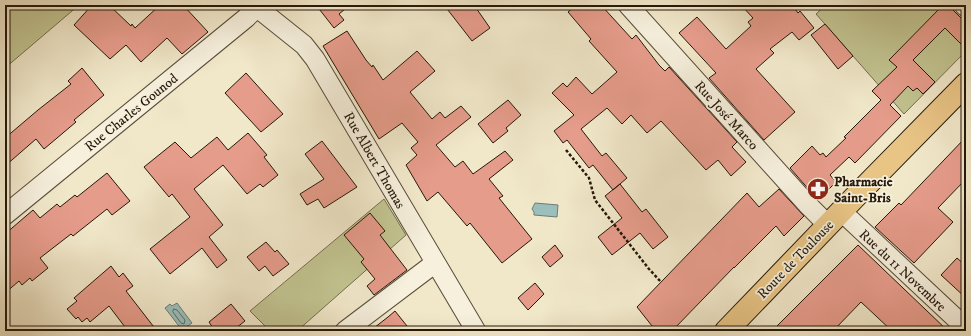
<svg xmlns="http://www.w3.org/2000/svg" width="971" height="336" viewBox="0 0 971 336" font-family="'IM FELL DW Pica',serif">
  <rect width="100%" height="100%" fill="#f1e8ca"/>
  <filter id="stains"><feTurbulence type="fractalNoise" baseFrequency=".005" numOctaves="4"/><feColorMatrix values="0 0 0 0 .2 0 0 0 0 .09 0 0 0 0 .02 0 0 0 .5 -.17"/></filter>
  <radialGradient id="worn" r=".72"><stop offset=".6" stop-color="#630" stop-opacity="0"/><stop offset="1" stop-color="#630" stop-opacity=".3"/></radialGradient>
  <!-- green -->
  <path fill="#c2c491" stroke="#746e4e" d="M 5,5 L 79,5 L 5,68 Z
    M 826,5 L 948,5 L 966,23 L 966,51 L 904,114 L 816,14 Z
    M 384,199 L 406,235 L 297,331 L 270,331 L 250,311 Z"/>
  <!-- water -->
  <path fill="#9bbfbc" stroke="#6c7c75" d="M 535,203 L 558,205 L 557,217 L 534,215 L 534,212 L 532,209 Z
    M 177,303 L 192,323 L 182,330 L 165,308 L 170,304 L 172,306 Z"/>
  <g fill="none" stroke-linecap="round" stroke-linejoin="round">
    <!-- shore -->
    <path stroke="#606c63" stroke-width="1" d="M 174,309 L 177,310 L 185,320 L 184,324 L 181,323 L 173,312 Z"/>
  </g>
  <!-- building -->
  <path fill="#e69c8b" stroke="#25180a" d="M 92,5 L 109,5 L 131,26 L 132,24 L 135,28 L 160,5 L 183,5 L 208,32 L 182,54 L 167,38 L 141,62 L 126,45 L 110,59 L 74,25 Z
    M 316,5 L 350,5 L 339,14 L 344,20 L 334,28 Z
    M 444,5 L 474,5 L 490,28 L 472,41 Z
    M 576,5 L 601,5 L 632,39 L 636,35 L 659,65 L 665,71 L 669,67 L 737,142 L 732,147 L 746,162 L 731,176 L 718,160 L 706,170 L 661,121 L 647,133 L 631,115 L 622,124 L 607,108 L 581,129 L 602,156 L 606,153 L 627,178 L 613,190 L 593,165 L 589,168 L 567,140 L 563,143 L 554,131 L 574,115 L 552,93 L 563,83 L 567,87 L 576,77 L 592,94 L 617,72 L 589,41 L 591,39 L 568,12 Z
    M 741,5 L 792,5 L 798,13 L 800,11 L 814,28 L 799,40 L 792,32 L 770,49 L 774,53 L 756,69 L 795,112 L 764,140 L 709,78 L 716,73 L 679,33 L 697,17 L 726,49 L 751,26 L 748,22 L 753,18 Z
    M 943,5 L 948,5 L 966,23 L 966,49 L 945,28 L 913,60 L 935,82 L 923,94 L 917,88 L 913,91 L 908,86 L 890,105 L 901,116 L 855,163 L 849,157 L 830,175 L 836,182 L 818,200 L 790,168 L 812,146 L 820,155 L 823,153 L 826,157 L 846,138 L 844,137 L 881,100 L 872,91 L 897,67 L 889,60 Z
    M 825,24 L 853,56 L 838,69 L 811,35 Z
    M 347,31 L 366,60 L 372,67 L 373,65 L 383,80 L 417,51 L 435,71 L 410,92 L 432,119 L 440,112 L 445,118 L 461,106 L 471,117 L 436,145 L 455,167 L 463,161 L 473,174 L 505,151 L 513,160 L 489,179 L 503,196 L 499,198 L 532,239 L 502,263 L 470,223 L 467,226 L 438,192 L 427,201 L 406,165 L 417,155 L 411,148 L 418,142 L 402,123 L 379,139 L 323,46 Z
    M 82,68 L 104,95 L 74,120 L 76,122 L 44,149 L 36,139 L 5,166 L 5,138 L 38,110 L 71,84 L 68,81 Z
    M 246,73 L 283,114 L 261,132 L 225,93 Z
    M 508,100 L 521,115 L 506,128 L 508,131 L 493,143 L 478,124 Z
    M 248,133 L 267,155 L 264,157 L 278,175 L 263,187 L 260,184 L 247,194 L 223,165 L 194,189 L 223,225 L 209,237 L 227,260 L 217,268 L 202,248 L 170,274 L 150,249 L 190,217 L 172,194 L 169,197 L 144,167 L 175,142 L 191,158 L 217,137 L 228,150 Z
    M 966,137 L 966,179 L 938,208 L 953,222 L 914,263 L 875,227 L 899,203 L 901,205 Z
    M 322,141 L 357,187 L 324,208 L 318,199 L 307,205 L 300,194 L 324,179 L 305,154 Z
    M 107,173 L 130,201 L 112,215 L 107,209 L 73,236 L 71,234 L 40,258 L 48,268 L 32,281 L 30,278 L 22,285 L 19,281 L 5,293 L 5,234 L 33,210 L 40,218 L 57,204 L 60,207 L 75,195 L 77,197 Z
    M 620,184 L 642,212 L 646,209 L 668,237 L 653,249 L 640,233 L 612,255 L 598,237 L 622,218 L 605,196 Z
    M 779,189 L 804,216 L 784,236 L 776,226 L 734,268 L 734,267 L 672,331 L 656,331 L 637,307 L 747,193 L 759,207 Z
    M 370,213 L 385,231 L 380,235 L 407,270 L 374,295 L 367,286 L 375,279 L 361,262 L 364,259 L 344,235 Z
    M 266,242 L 275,252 L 277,250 L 289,264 L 273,276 L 265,266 L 259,271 L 247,257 Z
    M 555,245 L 563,256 L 550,267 L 542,257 Z
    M 858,245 L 948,331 L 892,331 L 861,302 L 833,331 L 772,331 Z
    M 957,258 L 966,266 L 966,298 L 941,275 Z
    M 111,266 L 119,277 L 123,273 L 133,286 L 126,291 L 157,331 L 128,331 L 109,306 L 90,322 L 87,318 L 82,322 L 78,317 L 76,319 L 67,309 L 77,301 L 74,298 Z
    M 535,283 L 544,294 L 528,310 L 518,298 Z
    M 231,304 L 245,321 L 232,331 L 215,331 L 209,322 Z
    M 395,311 L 411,331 L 370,331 L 388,317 Z"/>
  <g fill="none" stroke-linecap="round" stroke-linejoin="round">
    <!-- minor casing -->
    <g stroke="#584c3a" stroke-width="21">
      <path id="minor" d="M 254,5 L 304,45 L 315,59 L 476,331
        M 628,5 L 807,204 L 828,225
        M 964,5 L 966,7
        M 841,211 L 966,328
        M 5,215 L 246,18 L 259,5
        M 345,331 L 435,263"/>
    </g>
    <!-- major casing -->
    <g stroke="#25180a" stroke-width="24">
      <path id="major" d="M 726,331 L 854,198 L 966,84"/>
    </g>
    <!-- path -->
    <path stroke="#25180a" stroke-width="2.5" stroke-dasharray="3 2" stroke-linecap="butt" d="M 566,150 L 589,178 L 595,200 L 649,269 L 661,282"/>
    <!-- minor -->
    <use href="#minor" stroke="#f6f0dd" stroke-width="19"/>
    <!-- major -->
    <use href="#major" stroke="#e8c485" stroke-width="22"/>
  </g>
  <!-- icons -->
  <defs>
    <g id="pharmacy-disc" transform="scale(1.15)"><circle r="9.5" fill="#8f2418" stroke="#f6f0dd"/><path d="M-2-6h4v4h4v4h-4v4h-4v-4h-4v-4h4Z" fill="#fff"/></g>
  </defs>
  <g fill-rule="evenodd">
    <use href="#pharmacy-disc" x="818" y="189"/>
  </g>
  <g text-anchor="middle" stroke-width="3.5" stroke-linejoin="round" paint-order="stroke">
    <!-- street labels -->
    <g font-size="14" fill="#25180a" stroke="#f6f0dd">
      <text transform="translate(131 112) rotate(-39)" y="5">Rue Charles Gounod</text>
      <text transform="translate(727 115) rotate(48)" y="5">Rue José Marco</text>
      <text transform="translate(375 160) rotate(60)" y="5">Rue Albert Thomas</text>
      <text transform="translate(795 259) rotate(-46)" y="5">Route de Toulouse</text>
      <text transform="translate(903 270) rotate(43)" y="5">Rue du 11 Novembre</text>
    </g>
    <!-- poi labels -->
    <g font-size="14" font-weight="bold" fill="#25180a" stroke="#f6f0dd" text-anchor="start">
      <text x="834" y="186">Pharmacie<tspan x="834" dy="16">Saint-Bris</tspan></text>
    </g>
  </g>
  <!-- margin -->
  <rect width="971" height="336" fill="none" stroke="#f1e8ca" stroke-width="20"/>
  <rect x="6" y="6" width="959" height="324" fill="none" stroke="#25180a" stroke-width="2"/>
  <rect x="10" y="10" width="951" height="316" fill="none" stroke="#25180a"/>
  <rect width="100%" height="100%" filter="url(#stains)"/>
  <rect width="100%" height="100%" fill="url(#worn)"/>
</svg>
